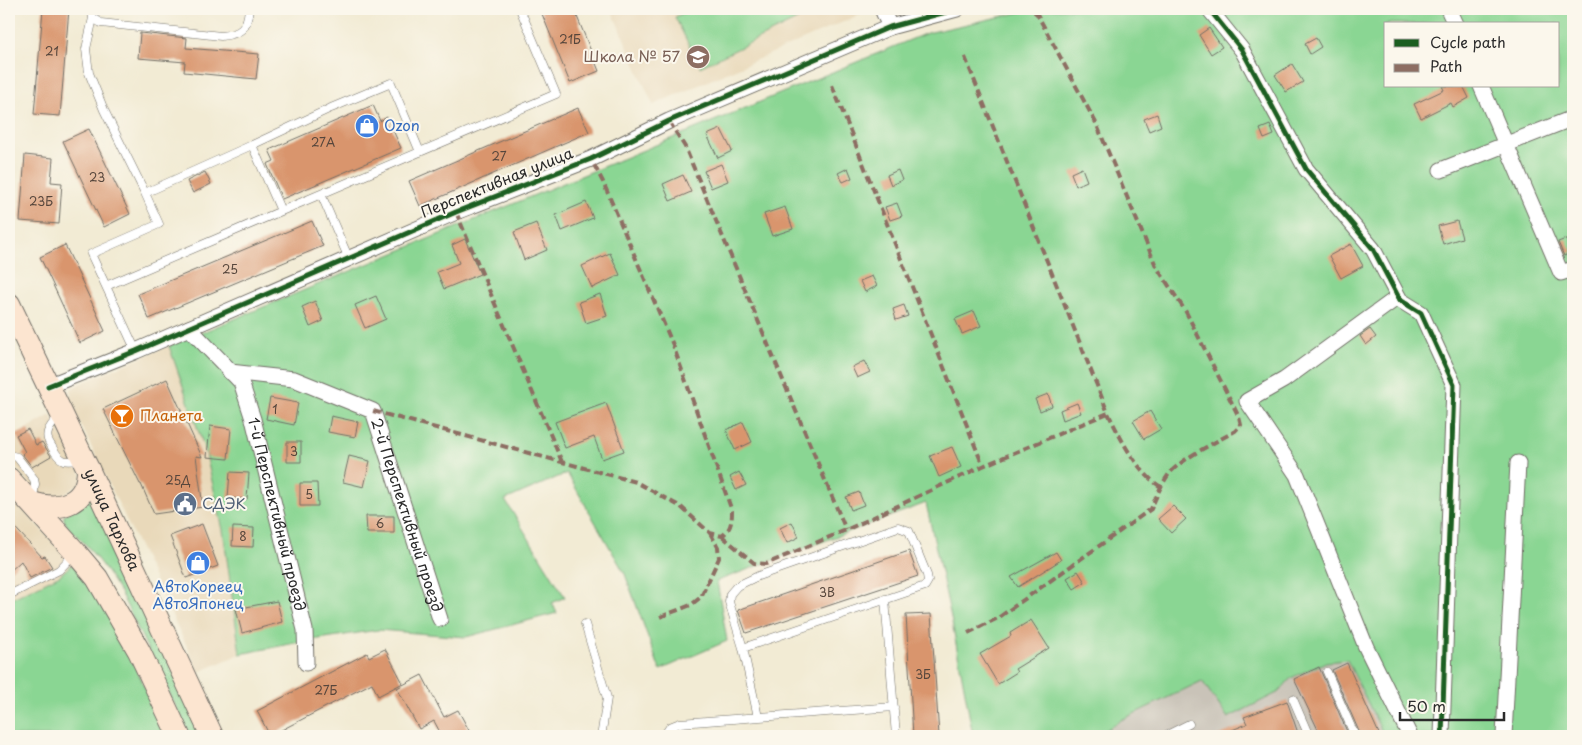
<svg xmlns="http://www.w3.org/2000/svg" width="1582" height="745" viewBox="0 0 1582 745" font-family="'Playpen Sans',sans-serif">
  <rect width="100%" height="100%" fill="#fbf7ec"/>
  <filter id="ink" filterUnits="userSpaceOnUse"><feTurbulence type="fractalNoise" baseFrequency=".02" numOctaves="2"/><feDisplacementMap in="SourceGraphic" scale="10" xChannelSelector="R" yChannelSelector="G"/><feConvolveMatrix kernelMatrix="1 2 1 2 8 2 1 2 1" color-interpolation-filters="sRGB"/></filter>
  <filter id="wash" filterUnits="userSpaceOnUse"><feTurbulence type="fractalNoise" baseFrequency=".0096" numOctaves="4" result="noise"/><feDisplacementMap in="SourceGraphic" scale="20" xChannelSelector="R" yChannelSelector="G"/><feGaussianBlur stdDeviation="1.12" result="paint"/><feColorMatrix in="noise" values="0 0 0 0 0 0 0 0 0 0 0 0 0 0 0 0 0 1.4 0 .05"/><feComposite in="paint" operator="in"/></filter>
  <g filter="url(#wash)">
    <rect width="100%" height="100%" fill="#f2ebd4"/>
    <!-- built -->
    <path fill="#e9d9ba" d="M 611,9 L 873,9 L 653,105 Z
      M 169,346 L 205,450 L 223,530 L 240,654 L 199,672 L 70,402 L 71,389 L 79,384 Z
      M 51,415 L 82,476 L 81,482 L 54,503 L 46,502 L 9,460 L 9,439 Z
      M 9,494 L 72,564 L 61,575 L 11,599 L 9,597 Z"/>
    <!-- industrial -->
    <path fill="#c9c3b8" d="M 1348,660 L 1384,736 L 1097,736 L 1121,720 L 1202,681 L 1279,693 L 1291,678 L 1326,662 Z"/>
    <!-- green -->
    <path fill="#8ad693" stroke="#5a805f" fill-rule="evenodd" d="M 691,9 L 794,9 L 799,19 L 700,67 L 675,17 Z
      M 1035,9 L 1573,9 L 1573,736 L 1384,736 L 1347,660 L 1326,662 L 1291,678 L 1279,692 L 1228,718 L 1202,681 L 1121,720 L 1097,736 L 973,736 L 952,622 L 926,503 L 717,581 L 727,641 L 660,670 L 625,574 L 567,473 L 505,500 L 565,597 L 552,603 L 557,613 L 466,637 L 378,630 L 305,641 L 240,654 L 223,530 L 205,450 L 169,346 L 927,33 ZM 1386,24 L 1558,24 L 1558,86 L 1386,86 Z
      M 91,498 L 204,736 L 190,736 L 121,594 L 107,572 L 88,547 L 67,526 L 64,520 L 64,515 Z
      M 72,564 C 115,614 139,677 167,736 L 9,736 L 9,597 L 11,599 L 60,575 Z"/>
    <g id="blocks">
      <!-- building -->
      <path fill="#d9956d" d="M 43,9 L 69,9 L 60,116 L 34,114 Z
        M 540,9 L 574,9 L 599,71 L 570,83 Z
        M 1209,28 L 1222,47 L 1211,54 L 1199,35 Z
        M 140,33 L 187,38 L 186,48 L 259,54 L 256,79 L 184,72 L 185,62 L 138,58 Z
        M 1316,38 L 1321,47 L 1310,54 L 1305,44 Z
        M 1292,64 L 1303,82 L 1286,92 L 1275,75 Z
        M 1442,86 L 1463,86 L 1469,98 L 1453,107 L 1451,103 L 1421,118 L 1414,104 L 1444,90 Z
        M 373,105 L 380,121 L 387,117 L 401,148 L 282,199 L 267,164 L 274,161 L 269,150 Z
        M 578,108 L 589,132 L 420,206 L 409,181 Z
        M 1157,114 L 1161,126 L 1149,131 L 1144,119 Z
        M 1270,125 L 1274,135 L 1264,139 L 1260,129 Z
        M 89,129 L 130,214 L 104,227 L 63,141 Z
        M 721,129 L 732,151 L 718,158 L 707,135 Z
        M 25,155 L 53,158 L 51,182 L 62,183 L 59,224 L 20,221 Z
        M 721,164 L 728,181 L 711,188 L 704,171 Z
        M 848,168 L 852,178 L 843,182 L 838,173 Z
        M 1082,168 L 1087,181 L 1076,186 L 1071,173 Z
        M 898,170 L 902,180 L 891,185 L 887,175 Z
        M 205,172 L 211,184 L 193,193 L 187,181 Z
        M 683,175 L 691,192 L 670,201 L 663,184 Z
        M 586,202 L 593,218 L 562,231 L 556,215 Z
        M 897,203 L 902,216 L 890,220 L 885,207 Z
        M 785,207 L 793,229 L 772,236 L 764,214 Z
        M 312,221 L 323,246 L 149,319 L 138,294 Z
        M 1457,221 L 1462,238 L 1443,244 L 1438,226 Z
        M 536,223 L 547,250 L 524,260 L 514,232 Z
        M 465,239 L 480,274 L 444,289 L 437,272 L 459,263 L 452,245 Z
        M 1566,239 L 1572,252 L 1564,256 L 1558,242 Z
        M 1351,244 L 1363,266 L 1341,278 L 1329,256 Z
        M 65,245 L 105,331 L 80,343 L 40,257 Z
        M 610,253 L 620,275 L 592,288 L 582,266 Z
        M 872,276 L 877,286 L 865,292 L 860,281 Z
        M 600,294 L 607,316 L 586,323 L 579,302 Z
        M 376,296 L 386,319 L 365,328 L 355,305 Z
        M 315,301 L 323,321 L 310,327 L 302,307 Z
        M 904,305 L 908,316 L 896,320 L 893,309 Z
        M 974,311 L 981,326 L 962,334 L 955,319 Z
        M 1370,329 L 1376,337 L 1366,345 L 1360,336 Z
        M 864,361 L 870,372 L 857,378 L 852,367 Z
        M 167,379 L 202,457 L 196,456 L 203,507 L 154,514 L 141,484 L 140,484 L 103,409 Z
        M 1048,394 L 1052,406 L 1040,411 L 1035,399 Z
        M 270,398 L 298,403 L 294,425 L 266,419 Z
        M 606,403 L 624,451 L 602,459 L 594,437 L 565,448 L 555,422 Z
        M 1077,403 L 1081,413 L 1063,420 L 1060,410 Z
        M 1150,411 L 1161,429 L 1144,439 L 1133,421 Z
        M 331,416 L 358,422 L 355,437 L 328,432 Z
        M 743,422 L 752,442 L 735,450 L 726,430 Z
        M 210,426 L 231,429 L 228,459 L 207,457 Z
        M 28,429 L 36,445 L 42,442 L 51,456 L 32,467 L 22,454 L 25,452 L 16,435 Z
        M 287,442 L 301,442 L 301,462 L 287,462 Z
        M 952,447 L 961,467 L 939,477 L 930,456 Z
        M 349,456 L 370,461 L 364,487 L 343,482 Z
        M 230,472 L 249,473 L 247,499 L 228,498 Z
        M 739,472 L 746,485 L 736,490 L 730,477 Z
        M 300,483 L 317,483 L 318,506 L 300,506 Z
        M 859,492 L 864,505 L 851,510 L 846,497 Z
        M 1173,506 L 1186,519 L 1171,533 L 1158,519 Z
        M 366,516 L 394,516 L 394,533 L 367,533 Z
        M 9,521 L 42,557 L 45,556 L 52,567 L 30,578 L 21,561 L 9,572 Z
        M 792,522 L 799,537 L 787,543 L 780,528 Z
        M 202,524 L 218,566 L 186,578 L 170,536 Z
        M 233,527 L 254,528 L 253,547 L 232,546 Z
        M 909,551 L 918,576 L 746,633 L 738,610 Z
        M 1056,552 L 1061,560 L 1018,587 L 1011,577 Z
        M 1078,571 L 1085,582 L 1074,589 L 1067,578 Z
        M 277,601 L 282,622 L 242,633 L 236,609 Z
        M 931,614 L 939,736 L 913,736 L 906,615 Z
        M 1031,620 L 1049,648 L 1015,669 L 1017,672 L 998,684 L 980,654 L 1011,636 L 1010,633 Z
        M 385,649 L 403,683 L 378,696 L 372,683 L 270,736 L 257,711 L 367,653 L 369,657 Z
        M 1347,663 L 1380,736 L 1361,736 L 1332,670 Z
        M 1319,667 L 1322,674 L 1349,736 L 1321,736 L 1294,679 Z
        M 422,675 L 444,717 L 458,710 L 472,736 L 442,736 L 434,721 L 419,729 L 397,688 Z
        M 1287,701 L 1299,736 L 1217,736 L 1247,724 L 1244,717 Z"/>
    </g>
  </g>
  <g filter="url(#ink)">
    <use href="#blocks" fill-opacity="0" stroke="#716e66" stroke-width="1"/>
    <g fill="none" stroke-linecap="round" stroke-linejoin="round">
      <!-- service casing -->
      <g stroke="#716e66" stroke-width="9">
        <path id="service" d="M 91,9 L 93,18 L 101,23 L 221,36 C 241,34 247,29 249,9
          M 93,18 L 86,49 L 89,73 L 104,110 L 145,193 L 252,145
          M 281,211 L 252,145 L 331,108 L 391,83 L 420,152
          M 349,259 L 321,194 L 556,94 L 520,9
          M 106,286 L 321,194
          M 136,351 L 91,254 L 159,224 L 145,193
          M 60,416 C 56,420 50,425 48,432 C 46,438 49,442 52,447 C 60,462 65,463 81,459
          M 9,455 L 17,457 L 34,479 L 35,484 L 33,498
          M 898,527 L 909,531 L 927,575 L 928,581 L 925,586 L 743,648 L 729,602 L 730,594 L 737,586 L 758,576 Z
          M 9,595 L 59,570 L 74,554
          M 885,599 L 896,736
          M 585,624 L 607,698 L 602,731 L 602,736
          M 743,648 L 758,717
          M 1327,672 L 1355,736
          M 1293,699 L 1309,736
          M 664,736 L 670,727 L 680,723 L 894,707
          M 1165,736 L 1189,724"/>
      </g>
      <!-- minor casing -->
      <g stroke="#716e66" stroke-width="17">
        <g id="minor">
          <path d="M 882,9 L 890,27"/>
          <path d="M 1209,9 L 1242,50 L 1306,169 L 1373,249 L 1400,300 L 1421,313 L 1454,385 L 1442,736"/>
          <path d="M 1448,9 L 1455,24"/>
          <path d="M 1481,86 L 1561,273 L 1573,269"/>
          <path d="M 1441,170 L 1573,118"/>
          <path d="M 1398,297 L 1284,380 L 1247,401 L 1297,475 L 1366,647 L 1410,736"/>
          <path id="s1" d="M 189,328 L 241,382 L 253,419 L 305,630 L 306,663"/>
          <path id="s2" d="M 230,372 L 294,379 L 373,411 L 440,619"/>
          <path d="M 48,386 L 136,351 L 456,212 L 591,159 L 669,121 L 890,27 L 957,9"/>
          <path d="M 1504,736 L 1518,463"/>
        </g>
      </g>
      <!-- secondary casing -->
      <g stroke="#716e66" stroke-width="24">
        <g id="secondary">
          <path id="s3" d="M 9,304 L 88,469 L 212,736"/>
          <path d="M 9,479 L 76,553 L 97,578 L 139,651 L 179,736"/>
          <path d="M 32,503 C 61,512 88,503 88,469"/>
        </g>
      </g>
      <!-- path -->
      <path stroke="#716e66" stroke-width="2.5" stroke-dasharray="4 4" stroke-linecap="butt" d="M 9,166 L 17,166
        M 230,731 L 233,736"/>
      <!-- service -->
      <use href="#service" stroke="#fff" stroke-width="8"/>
      <!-- minor -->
      <use href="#minor" stroke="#fff" stroke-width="15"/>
      <!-- secondary -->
      <use href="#secondary" stroke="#fce5d0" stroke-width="22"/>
      <!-- quiet -->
      <path stroke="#8d6e63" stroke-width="4" stroke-dasharray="8 4" stroke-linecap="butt" d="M 965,57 L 1108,413 C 1121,439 1136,471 1161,487
        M 832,85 L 983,466
        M 669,121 L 685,147 L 846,530
        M 456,212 L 562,462
        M 373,411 L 636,482 L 681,507 L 710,533 L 722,536 C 731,529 732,522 732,511 L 673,345 L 603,182 L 591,159
        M 722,536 L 754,563 L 766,564 L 846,530 L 983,466 L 1108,413
        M 660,617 L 691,605 L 701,597 L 719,558 L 718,547 L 710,533
        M 968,633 L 998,618 L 1151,509 C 1156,497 1161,485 1169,474 C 1182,458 1216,442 1235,431 L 1241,425 L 1239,417 L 1186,312 L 1156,266 L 1096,123 L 1037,14 L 1031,9"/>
      <!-- cycleway casing -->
      <g stroke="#fbf7ec" stroke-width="8">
        <path id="cycleway" d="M 1209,9 L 1242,50 L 1306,169 L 1373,249 L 1400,300 L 1421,313 L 1454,385 L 1442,736
          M 48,386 L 136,351 L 456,212 L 591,159 L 669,121 L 890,27 L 957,9"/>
      </g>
      <!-- cycleway -->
      <use href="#cycleway" stroke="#1b5e20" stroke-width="5"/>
    </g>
  </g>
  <!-- icons -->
  <defs>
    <g id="school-disc" transform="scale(1.25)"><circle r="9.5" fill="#8d6e63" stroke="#fbf7ec"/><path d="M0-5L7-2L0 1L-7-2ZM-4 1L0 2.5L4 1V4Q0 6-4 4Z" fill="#fff"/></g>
    <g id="shop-disc" transform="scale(1.25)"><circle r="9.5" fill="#3f7fe0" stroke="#fbf7ec"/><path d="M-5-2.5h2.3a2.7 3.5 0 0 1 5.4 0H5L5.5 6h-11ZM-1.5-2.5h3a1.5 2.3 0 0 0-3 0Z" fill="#fff"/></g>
    <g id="bar-disc" transform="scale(1.25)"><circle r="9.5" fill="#e8710a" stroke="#fbf7ec"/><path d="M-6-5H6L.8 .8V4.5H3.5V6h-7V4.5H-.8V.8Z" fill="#fff"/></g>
    <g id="civic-disc" transform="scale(1.25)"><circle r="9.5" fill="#5c6f8a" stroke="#fbf7ec"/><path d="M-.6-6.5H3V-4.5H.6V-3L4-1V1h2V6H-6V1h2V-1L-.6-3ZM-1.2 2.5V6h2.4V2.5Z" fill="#fff"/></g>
  </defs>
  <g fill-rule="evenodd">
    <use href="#school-disc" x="698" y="57"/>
    <use href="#shop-disc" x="367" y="126"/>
    <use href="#bar-disc" x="122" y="416"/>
    <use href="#civic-disc" x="185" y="504"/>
    <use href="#shop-disc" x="198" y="563"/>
  </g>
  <g text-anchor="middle" stroke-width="4" stroke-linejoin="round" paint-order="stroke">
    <!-- number labels -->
    <g font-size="12" fill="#56463c">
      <text x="570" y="44">21Б</text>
      <text x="52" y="56">21</text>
      <text x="323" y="147">27А</text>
      <text x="499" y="161">27</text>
      <text x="97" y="182">23</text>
      <text x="41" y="206">23Б</text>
      <text x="230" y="274">25</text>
      <text x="275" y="414">1</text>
      <text x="294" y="456">3</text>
      <text x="178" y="485">25Д</text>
      <text x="309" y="499">5</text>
      <text x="380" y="528">6</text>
      <text x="243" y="541">8</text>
      <text x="827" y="597">3В</text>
      <text x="923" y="679">3Б</text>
      <text x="326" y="695">27Б</text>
    </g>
    <!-- education labels -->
    <g font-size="15" fill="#785e54" stroke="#fbf7ec" text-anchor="end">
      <text x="680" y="62">Школа № 57</text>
    </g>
    <!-- shop labels -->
    <g font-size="15" fill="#366cbe" stroke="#fbf7ec" text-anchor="start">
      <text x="384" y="131">Ozon</text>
      <text x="198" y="592" text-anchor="middle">АвтоКореец<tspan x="198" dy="17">АвтоЯпонец</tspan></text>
    </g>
    <!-- street labels -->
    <g font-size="15" fill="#2b2b2b" stroke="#fbf7ec">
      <text transform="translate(497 183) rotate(-22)" y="5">Перспективная улица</text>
      <text dy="5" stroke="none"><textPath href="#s1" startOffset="212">1-й Перспективный проезд</textPath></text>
      <text dy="5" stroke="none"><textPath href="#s2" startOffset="259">2-й Перспективный проезд</textPath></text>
      <text dy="5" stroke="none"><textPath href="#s3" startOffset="239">улица Тархова</textPath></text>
    </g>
    <!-- food labels -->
    <g font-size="15" fill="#c56008" stroke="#fbf7ec" text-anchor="start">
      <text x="140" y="421">Планета</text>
    </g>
    <!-- service labels -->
    <g font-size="15" fill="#4e5e75" stroke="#fbf7ec" text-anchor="start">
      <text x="202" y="509">СДЭК</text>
    </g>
  </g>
  <!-- margin -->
  <rect width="1582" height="745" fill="none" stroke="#fbf7ec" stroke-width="30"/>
  <!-- legend -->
  <rect x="1384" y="22" width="175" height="65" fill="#fbf7ec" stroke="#a8a59f"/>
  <rect x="1394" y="39" width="25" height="8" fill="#1b5e20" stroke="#a8a59f"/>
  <text x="1430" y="48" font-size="15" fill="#2b2b2b">Cycle path</text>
  <rect x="1394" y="64" width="25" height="8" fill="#8d6e63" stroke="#a8a59f"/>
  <text x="1430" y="72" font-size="15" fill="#2b2b2b">Path</text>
  <!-- scale -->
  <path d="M1400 712v8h104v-8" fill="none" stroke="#2b2b2b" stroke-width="2.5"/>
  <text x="1407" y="712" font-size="15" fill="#2b2b2b" stroke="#fbf7ec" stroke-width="4" paint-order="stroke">50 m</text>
</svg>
